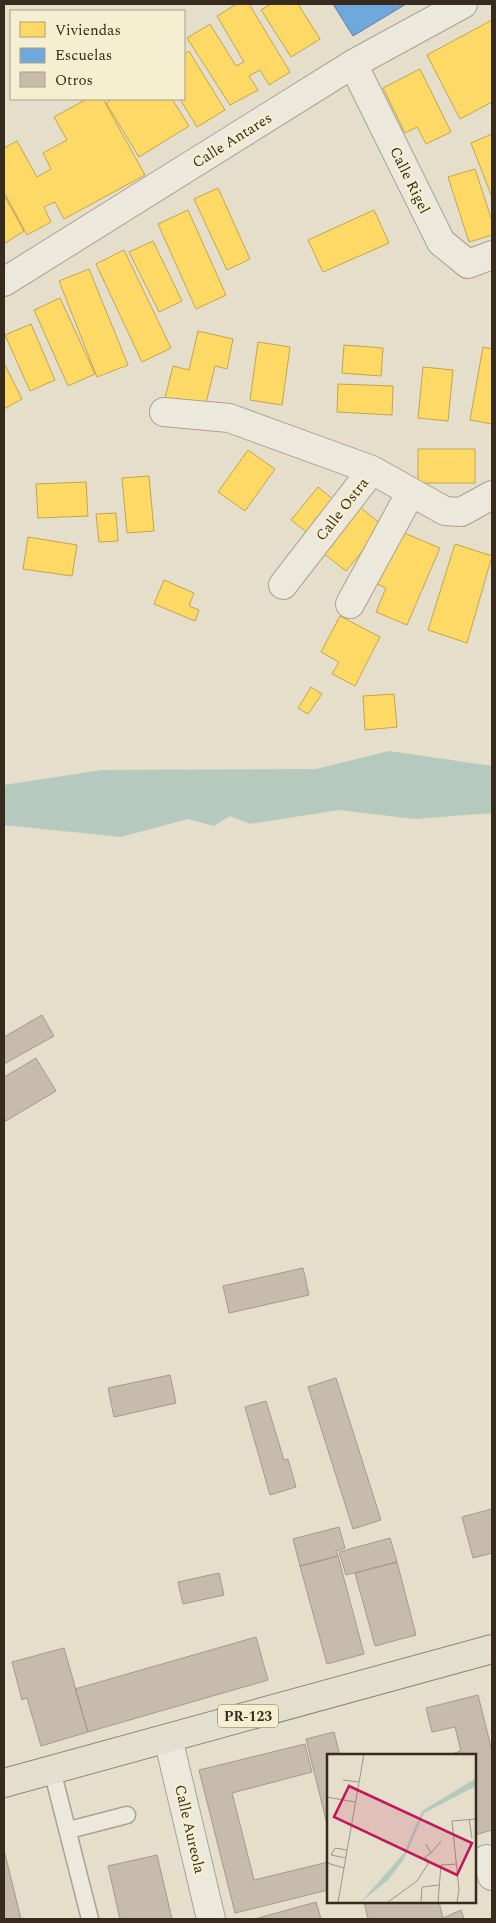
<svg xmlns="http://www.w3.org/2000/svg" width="496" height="1923" viewBox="0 0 496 1923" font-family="Spectral,serif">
  <rect width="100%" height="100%" fill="#e4deca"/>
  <!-- water -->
  <path fill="#b6c9bf" d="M 389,751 L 492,766 L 492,813 L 415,819 L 339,810 L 250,824 L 230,816 L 214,826 L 188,819 L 121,837 L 4,825 L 4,785 L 102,770 L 316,769 Z"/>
  <!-- homes -->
  <path fill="#ffd966" stroke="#c3a550" d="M 237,4 L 249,4 L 290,72 L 269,85 L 260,70 L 249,76 L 258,90 L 230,105 L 187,38 L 210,24 L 236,66 L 244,62 L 217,16 Z
    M 271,4 L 298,4 L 320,39 L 291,57 L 261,10 Z
    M 492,20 L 492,102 L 460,119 L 427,55 Z
    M 189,51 L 225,110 L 197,127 L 180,99 L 184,99 L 184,54 Z
    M 420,69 L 451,132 L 426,144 L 417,127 L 405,133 L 383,88 Z
    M 87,99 L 103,99 L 145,175 L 64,219 L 55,202 L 44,207 L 51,222 L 27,235 L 4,192 L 4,148 L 17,141 L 37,177 L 51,169 L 43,153 L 67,140 L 54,117 Z
    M 112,99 L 172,99 L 189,126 L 139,157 L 106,103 Z
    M 492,134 L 492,197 L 471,143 Z
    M 475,169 L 492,221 L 492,235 L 469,242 L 448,177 Z
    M 218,188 L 250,259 L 227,270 L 194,199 Z
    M 4,195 L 24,231 L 4,244 Z
    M 188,210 L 226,295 L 196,309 L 158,224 Z
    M 374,210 L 389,243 L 323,272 L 308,240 Z
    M 153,241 L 182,301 L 159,312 L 129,252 Z
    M 124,250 L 171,348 L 142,362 L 96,264 Z
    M 89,269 L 128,365 L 97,377 L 59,281 Z
    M 60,298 L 95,374 L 68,386 L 34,310 Z
    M 31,324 L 55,380 L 30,391 L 5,335 Z
    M 198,331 L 233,339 L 227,369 L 215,366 L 205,407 L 165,398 L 173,366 L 189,370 Z
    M 258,342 L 290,347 L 282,405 L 250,400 Z
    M 344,345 L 383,348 L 381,376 L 342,373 Z
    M 483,347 L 492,349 L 492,424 L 470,420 Z
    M 4,363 L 22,399 L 4,409 Z
    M 423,367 L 453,370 L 448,421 L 418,418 Z
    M 338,384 L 393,386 L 392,415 L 337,412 Z
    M 418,449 L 475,449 L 475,483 L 418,483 Z
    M 248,450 L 275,469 L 245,511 L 218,492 Z
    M 149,476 L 154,531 L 127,533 L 122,478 Z
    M 86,482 L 88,516 L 38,518 L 36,484 Z
    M 318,487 L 335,501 L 309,534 L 291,520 Z
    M 360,507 L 383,526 L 346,571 L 323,553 Z
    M 116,513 L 118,541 L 99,542 L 96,514 Z
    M 397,530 L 440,548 L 407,625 L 376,612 L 386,588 L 375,583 Z
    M 28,537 L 77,545 L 72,576 L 23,569 Z
    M 455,544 L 492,556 L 467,643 L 428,630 Z
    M 164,580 L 194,593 L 189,606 L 199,610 L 195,621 L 154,604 Z
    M 340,616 L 380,637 L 355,686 L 332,674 L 339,662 L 321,652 Z
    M 311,687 L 322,694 L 308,714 L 298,708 Z
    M 394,694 L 397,727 L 365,730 L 363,696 Z"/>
  <!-- schools -->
  <path fill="#6fa8dc" stroke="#5e82a2" d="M 333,4 L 406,4 L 353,36 Z"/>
  <!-- building -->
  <path fill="#c7bcab" stroke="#a49a8a" d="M 42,1015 L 54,1036 L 4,1064 L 4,1037 Z
    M 36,1058 L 56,1091 L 4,1122 L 4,1077 Z
    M 303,1268 L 309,1295 L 229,1313 L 223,1286 Z
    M 170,1375 L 176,1403 L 114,1417 L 108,1388 Z
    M 336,1378 L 381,1520 L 353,1529 L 308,1387 Z
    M 266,1401 L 284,1460 L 288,1459 L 296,1487 L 270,1495 L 245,1407 Z
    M 492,1509 L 492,1553 L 473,1558 L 462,1517 Z
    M 339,1527 L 345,1548 L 336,1551 L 338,1556 L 300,1566 L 293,1539 Z
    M 390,1538 L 397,1562 L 346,1575 L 339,1552 Z
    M 338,1556 L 364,1654 L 327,1664 L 300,1566 Z
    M 397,1562 L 416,1635 L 375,1646 L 355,1573 Z
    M 219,1573 L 224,1595 L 183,1604 L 178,1582 Z
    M 256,1637 L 268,1680 L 88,1732 L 75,1689 Z
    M 64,1648 L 88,1732 L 41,1746 L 27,1698 L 22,1700 L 12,1662 Z
    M 478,1695 L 492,1751 L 492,1830 L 475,1835 L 475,1756 L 445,1756 L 461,1751 L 455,1727 L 432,1732 L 426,1708 Z
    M 334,1732 L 340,1756 L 328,1756 L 328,1828 L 306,1739 Z
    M 305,1744 L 312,1772 L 232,1793 L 254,1880 L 328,1862 L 328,1890 L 235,1913 L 199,1770 Z
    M 4,1850 L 21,1919 L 4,1919 Z
    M 157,1855 L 172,1919 L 120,1919 L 108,1866 Z
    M 316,1902 L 321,1919 L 255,1919 Z
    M 364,1902 L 439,1902 L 443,1918 L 461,1910 L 464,1919 L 368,1919 Z"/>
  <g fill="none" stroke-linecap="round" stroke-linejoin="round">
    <!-- lane casing -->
    <g stroke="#a9a294" stroke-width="19">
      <path id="lane" d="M 52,1770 L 90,1919
        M 69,1830 L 127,1815"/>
    </g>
    <!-- street casing -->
    <g stroke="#a9a294" stroke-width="30">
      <path id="street" d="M 353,64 L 441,242 L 468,264 L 492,255
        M 4,282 L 353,64 L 463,4
        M 164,412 L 229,418 L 372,470
        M 283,585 L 372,470 L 445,511 L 461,512 L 492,495
        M 350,604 L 411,492
        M 168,1738 L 211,1919
        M 487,1859 L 492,1876"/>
    </g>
    <!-- primary casing -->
    <g stroke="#8e887a" stroke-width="30">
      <path id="primary" d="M 4,1783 L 492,1649"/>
    </g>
    <!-- lane -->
    <use href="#lane" stroke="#ece8dc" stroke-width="16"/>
    <!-- street -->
    <use href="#street" stroke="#ece8dc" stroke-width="28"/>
    <!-- primary -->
    <use href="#primary" stroke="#e3decd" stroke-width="28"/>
  </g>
  <g text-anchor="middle" stroke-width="5" stroke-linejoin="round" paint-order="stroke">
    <!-- shield labels -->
    <rect fill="#f5eed0" stroke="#6f6652" stroke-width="1" x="218" y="1704.5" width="60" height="23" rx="4"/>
    <g font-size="14" font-weight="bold" fill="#362b1c">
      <text x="248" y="1721">PR-123</text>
    </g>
    <!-- street labels -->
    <g font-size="15" fill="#362b1c" stroke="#f5eed0">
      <text transform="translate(232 140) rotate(-32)" y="5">Calle Antares</text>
      <text transform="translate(410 180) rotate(64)" y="5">Calle Rigel</text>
      <text transform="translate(342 509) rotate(-52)" y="5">Calle Ostra</text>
      <text transform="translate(190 1829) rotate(77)" y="5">Calle Aureola</text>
    </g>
  </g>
  <!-- overview -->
  <g transform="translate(327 1754)">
    <rect width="149" height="149" fill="#e4deca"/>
    <path d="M 149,24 L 149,32 L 97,59 L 77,105 L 61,126 L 34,148 L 77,99 L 95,57 Z" fill="#b6c9bf"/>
    <path fill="none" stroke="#9e9684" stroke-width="1" d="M 16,26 L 32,28M 0,43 L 28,48M 142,65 L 145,84M 104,99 L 114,87M 19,104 L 4,101 L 8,94 L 20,96M 0,109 L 17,114M 11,148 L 37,0M 61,148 L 90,127 L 101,110 L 98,103 L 104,99 L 99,90M 94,148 L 95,133 L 112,131M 111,148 L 114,111 L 130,110M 130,148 L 132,136 L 125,67 L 149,65"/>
    <path fill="#c2185b" fill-opacity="0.15" stroke="#c2185b" stroke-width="2.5" d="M 22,32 L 145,89 L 130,121 L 7,63 Z"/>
    <rect width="149" height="149" fill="none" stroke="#362b1c" stroke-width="2.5"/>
  </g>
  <!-- border -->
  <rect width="496" height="1923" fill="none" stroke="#362b1c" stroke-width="10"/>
  <!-- legend -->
  <rect x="10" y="10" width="175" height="90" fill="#f5eed0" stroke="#a9a088"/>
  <rect x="20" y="22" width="25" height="15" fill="#ffd966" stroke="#a9a088"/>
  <text x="55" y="35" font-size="15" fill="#362b1c">Viviendas</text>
  <rect x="20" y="48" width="25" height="15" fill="#6fa8dc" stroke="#a9a088"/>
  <text x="55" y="60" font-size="15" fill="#362b1c">Escuelas</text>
  <rect x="20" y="72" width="25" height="15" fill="#c7bcab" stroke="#a9a088"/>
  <text x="55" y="85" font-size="15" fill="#362b1c">Otros</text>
</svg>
